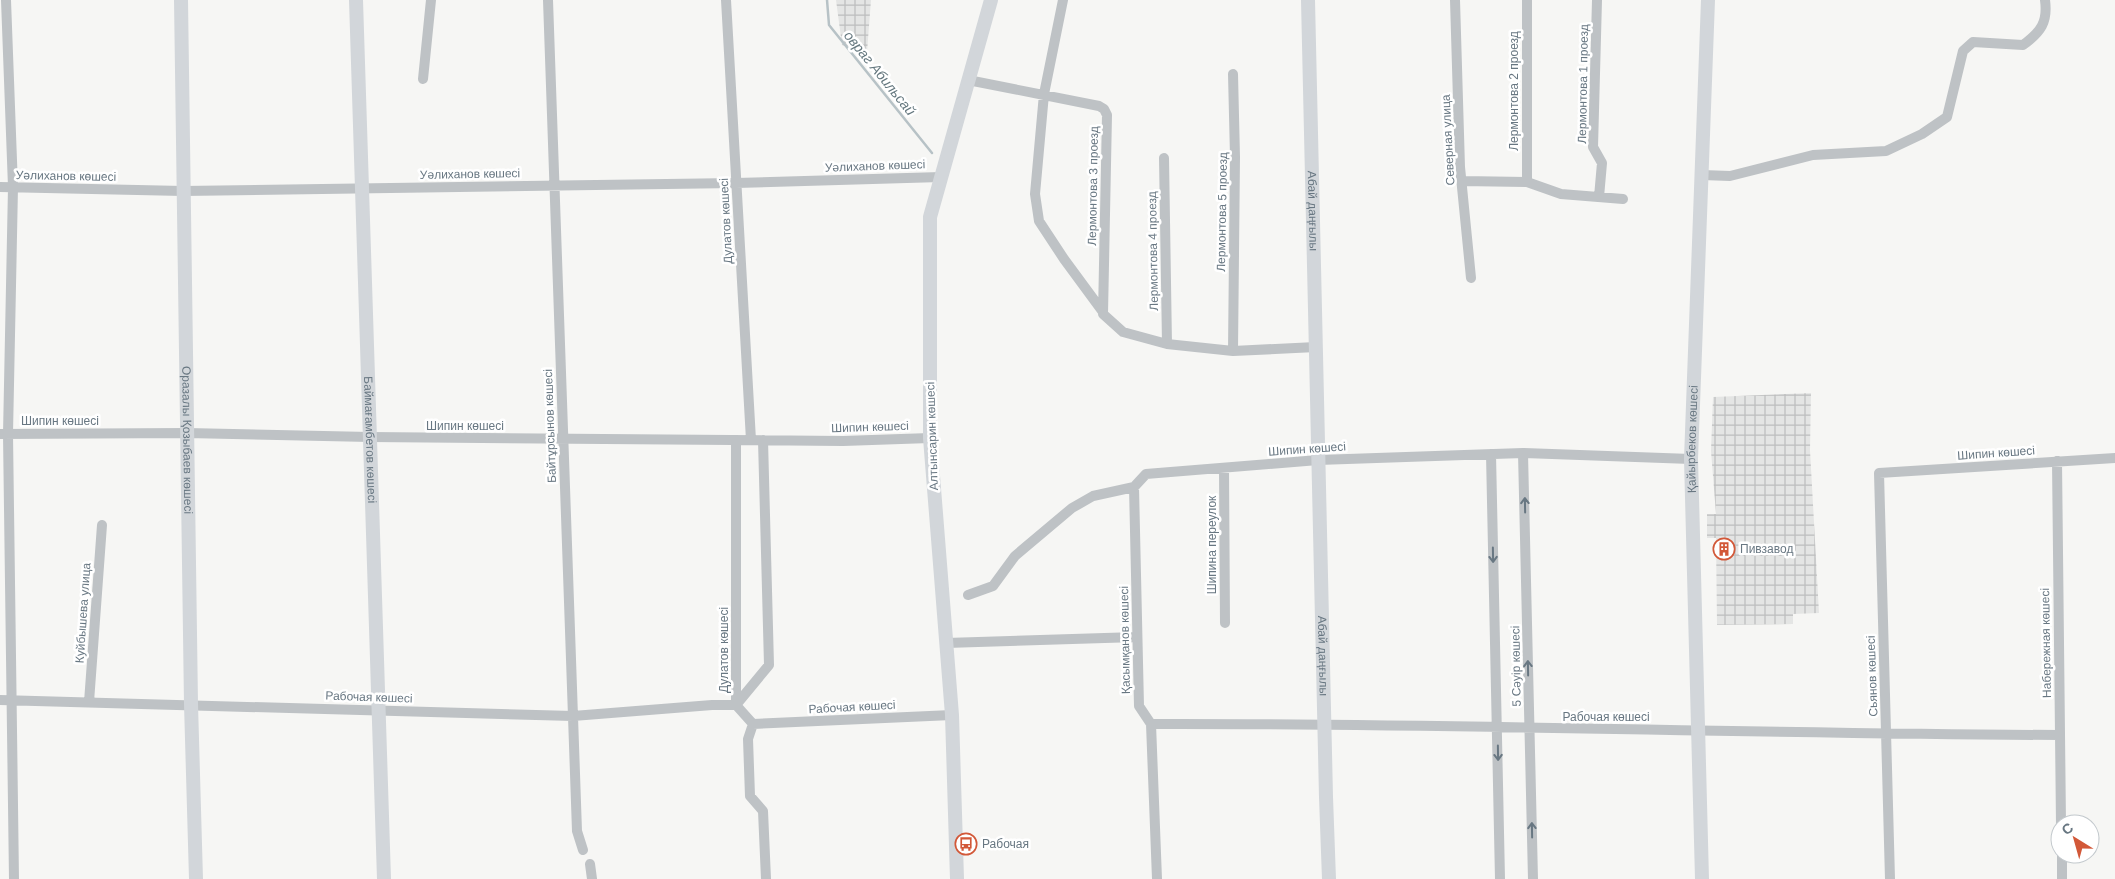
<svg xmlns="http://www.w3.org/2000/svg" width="2115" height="879" viewBox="0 0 2115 879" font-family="Arial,sans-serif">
  <defs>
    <pattern id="industrial-grid" width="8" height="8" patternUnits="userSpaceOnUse" patternTransform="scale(1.25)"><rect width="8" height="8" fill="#e4e5e4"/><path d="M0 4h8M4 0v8" fill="none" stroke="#bdbebe"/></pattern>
  </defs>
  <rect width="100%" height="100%" fill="#f6f6f4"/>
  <!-- industrial -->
  <path fill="url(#industrial-grid)" d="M 836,0 L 871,0 L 867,52 L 842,45 Z
    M 1811,393 L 1810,450 L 1819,613 L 1793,614 L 1793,624 L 1717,625 L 1716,538 L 1707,538 L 1707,514 L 1716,514 L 1711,451 L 1713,397 Z"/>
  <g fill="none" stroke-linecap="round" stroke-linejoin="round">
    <!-- stream -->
    <path stroke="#b7c2c6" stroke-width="2.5" d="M 827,0 L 829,25 L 932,153"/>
    <!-- street -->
    <path stroke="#bec2c5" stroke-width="10" d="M 6,0 L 13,187 L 8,434 L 14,879
      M 548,0 L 577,831 L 583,850
      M 726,0 L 751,440
      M 1063,0 L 1044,94 L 1035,194 L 1039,221 L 1064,259 L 1103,312
      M 1455,0 L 1460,167 L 1471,278
      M 1597,0 L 1593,147 L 1602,163 L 1599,197
      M 423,79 L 431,0
      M 968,80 L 1099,106 L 1104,109 L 1107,115 L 1103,314 L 1123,332 L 1167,344 L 1233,351 L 1316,347
      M 1164,158 L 1167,344
      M 1702,175 L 1730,176 L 1813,155 L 1886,151 L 1922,134 L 1947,117 L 1963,51 L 1973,42 L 2023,45 C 2041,32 2048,22 2045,0
      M 1462,181 L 1527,182 L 1561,194 L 1623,199
      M 1527,182 L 1527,0
      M 0,187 L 183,191 L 736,183 L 941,177
      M 1233,351 L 1235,157 L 1233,74
      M 0,434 L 187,433 L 370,437 L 843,441 L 930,438
      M 736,440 L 736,705
      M 1523,453 L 1533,879
      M 1491,454 L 1500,879
      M 2057,461 L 2061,824
      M 1224,468 L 1225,623
      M 1134,487 L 1139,706 L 1151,724 L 1157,879
      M 968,595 L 993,586 L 1015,556 L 1072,508 L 1093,496 L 1134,487 L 1146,474 L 1318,460 L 1523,453 L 1691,459
      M 946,643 L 1137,637
      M 0,700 L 573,716 L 712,705 L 736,705
      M 89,702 L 102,525
      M 736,705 L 769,665 L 763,440
      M 736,705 L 753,724
      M 753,724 L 952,715
      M 753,724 L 748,739 L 750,796 L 763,811 L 766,879
      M 1151,724 C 1454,723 1757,734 2060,735
      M 2062,854 L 2062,879
      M 590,864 L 592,879
      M 1890,879 L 1879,473 L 2115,458"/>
    <!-- secondary -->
    <g stroke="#d2d6da" stroke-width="14">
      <path id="s1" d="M 181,0 L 191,704 L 196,879"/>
      <path id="s2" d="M 356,0 L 384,879"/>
      <path id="s3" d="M 1308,0 L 1326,797 L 1329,879"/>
      <path d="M 957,879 L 952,715 L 930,438 L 930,217 L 991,0"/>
      <path id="s4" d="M 1702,879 L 1691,459 L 1708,0"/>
    </g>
  </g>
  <!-- one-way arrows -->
  <defs><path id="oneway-shaft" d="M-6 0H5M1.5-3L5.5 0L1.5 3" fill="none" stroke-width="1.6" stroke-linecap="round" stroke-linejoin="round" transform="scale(1.25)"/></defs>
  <g stroke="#687782">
    <use href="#oneway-shaft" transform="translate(1525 505) rotate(-91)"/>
    <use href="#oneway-shaft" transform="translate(1493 555) rotate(89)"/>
    <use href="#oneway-shaft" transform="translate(1528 668) rotate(-91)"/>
    <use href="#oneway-shaft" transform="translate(1498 753) rotate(89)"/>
    <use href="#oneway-shaft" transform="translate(1532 830) rotate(-91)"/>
  </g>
  <!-- icons -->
  <defs>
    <g id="building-ring" transform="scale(1.125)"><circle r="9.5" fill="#fff" stroke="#d25838" stroke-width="1.5"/><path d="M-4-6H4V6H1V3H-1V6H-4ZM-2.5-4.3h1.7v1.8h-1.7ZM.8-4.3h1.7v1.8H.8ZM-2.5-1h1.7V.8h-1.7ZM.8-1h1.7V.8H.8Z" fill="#d25838"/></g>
    <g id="bus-ring" transform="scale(1.125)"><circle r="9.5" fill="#fff" stroke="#d25838" stroke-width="1.5"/><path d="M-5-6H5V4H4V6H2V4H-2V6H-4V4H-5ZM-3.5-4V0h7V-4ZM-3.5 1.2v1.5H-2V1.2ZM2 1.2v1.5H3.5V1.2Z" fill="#d25838"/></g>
  </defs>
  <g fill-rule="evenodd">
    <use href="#building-ring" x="1724" y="549"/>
    <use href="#bus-ring" x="966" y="844"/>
  </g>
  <g text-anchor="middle" stroke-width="5" stroke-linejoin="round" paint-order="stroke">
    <!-- street labels -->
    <g font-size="12" fill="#687782" stroke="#fff">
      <text transform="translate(1583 84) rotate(-89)" y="4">Лермонтова 1 проезд</text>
      <text transform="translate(1514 91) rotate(-90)" y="4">Лермонтова 2 проезд</text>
      <text transform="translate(1448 140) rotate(-93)" y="4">Северная улица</text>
      <text transform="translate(875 166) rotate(-2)" y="4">Уәлиханов көшесі</text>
      <text transform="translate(470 174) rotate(-1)" y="4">Уәлиханов көшесі</text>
      <text transform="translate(66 176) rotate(1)" y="4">Уәлиханов көшесі</text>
      <text transform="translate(1093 186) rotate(-89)" y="4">Лермонтова 3 проезд</text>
      <text dy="4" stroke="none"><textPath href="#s3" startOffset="211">Абай даңғылы</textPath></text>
      <text transform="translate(1222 212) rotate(-89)" y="4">Лермонтова 5 проезд</text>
      <text transform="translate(726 221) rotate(-93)" y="4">Дулатов көшесі</text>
      <text transform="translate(1153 251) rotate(-91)" y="4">Лермонтова 4 проезд</text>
      <text x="60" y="425">Шипин көшесі</text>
      <text x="465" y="430">Шипин көшесі</text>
      <text transform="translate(550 426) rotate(-92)" y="4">Байтұрсынов көшесі</text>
      <text transform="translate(870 427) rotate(-2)" y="4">Шипин көшесі</text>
      <text transform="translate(932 436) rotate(-92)" y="4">Алтынсарин көшесі</text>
      <text dy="4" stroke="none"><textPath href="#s2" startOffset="440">Баймағамбетов көшесі</textPath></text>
      <text dy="4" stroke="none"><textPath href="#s4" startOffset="440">Қайырбеков көшесі</textPath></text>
      <text dy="4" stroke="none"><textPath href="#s1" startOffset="440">Оразалы Қозыбаев көшесі</textPath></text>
      <text transform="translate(1307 449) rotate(-4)" y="4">Шипин көшесі</text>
      <text transform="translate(1996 453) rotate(-4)" y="4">Шипин көшесі</text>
      <text transform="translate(1212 545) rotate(-90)" y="4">Шипина переулок</text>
      <text transform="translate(83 613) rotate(-86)" y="4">Куйбышева улица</text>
      <text transform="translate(1125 640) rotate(-91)" y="4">Қасымқанов көшесі</text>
      <text transform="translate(2046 643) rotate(-91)" y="4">Набережная көшесі</text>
      <text transform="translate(724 650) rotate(-90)" y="4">Дулатов көшесі</text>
      <text dy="4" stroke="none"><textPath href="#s3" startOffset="656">Абай даңғылы</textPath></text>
      <text transform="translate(1516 666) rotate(-91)" y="4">5 Сәуір көшесі</text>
      <text transform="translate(1872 676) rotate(-92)" y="4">Сьянов көшесі</text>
      <text transform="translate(369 697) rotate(2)" y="4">Рабочая көшесі</text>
      <text transform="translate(852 707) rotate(-3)" y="4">Рабочая көшесі</text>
      <text x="1606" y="721">Рабочая көшесі</text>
    </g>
    <!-- poi labels -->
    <g font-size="12" fill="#687782" stroke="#fff" text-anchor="start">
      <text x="1740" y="553">Пивзавод</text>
      <text x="982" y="848">Рабочая</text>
    </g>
    <!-- water labels -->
    <g font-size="14" font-style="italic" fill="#64777e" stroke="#fff">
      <text transform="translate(880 73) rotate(51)" y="5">овраг Абильсай</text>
    </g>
  </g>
  <!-- north arrow -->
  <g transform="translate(2075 839) rotate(323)"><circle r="24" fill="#ffffff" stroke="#c3c9cd"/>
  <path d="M0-4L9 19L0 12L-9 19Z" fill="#d25838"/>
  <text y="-8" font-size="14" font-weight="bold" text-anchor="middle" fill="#687782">С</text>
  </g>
</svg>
